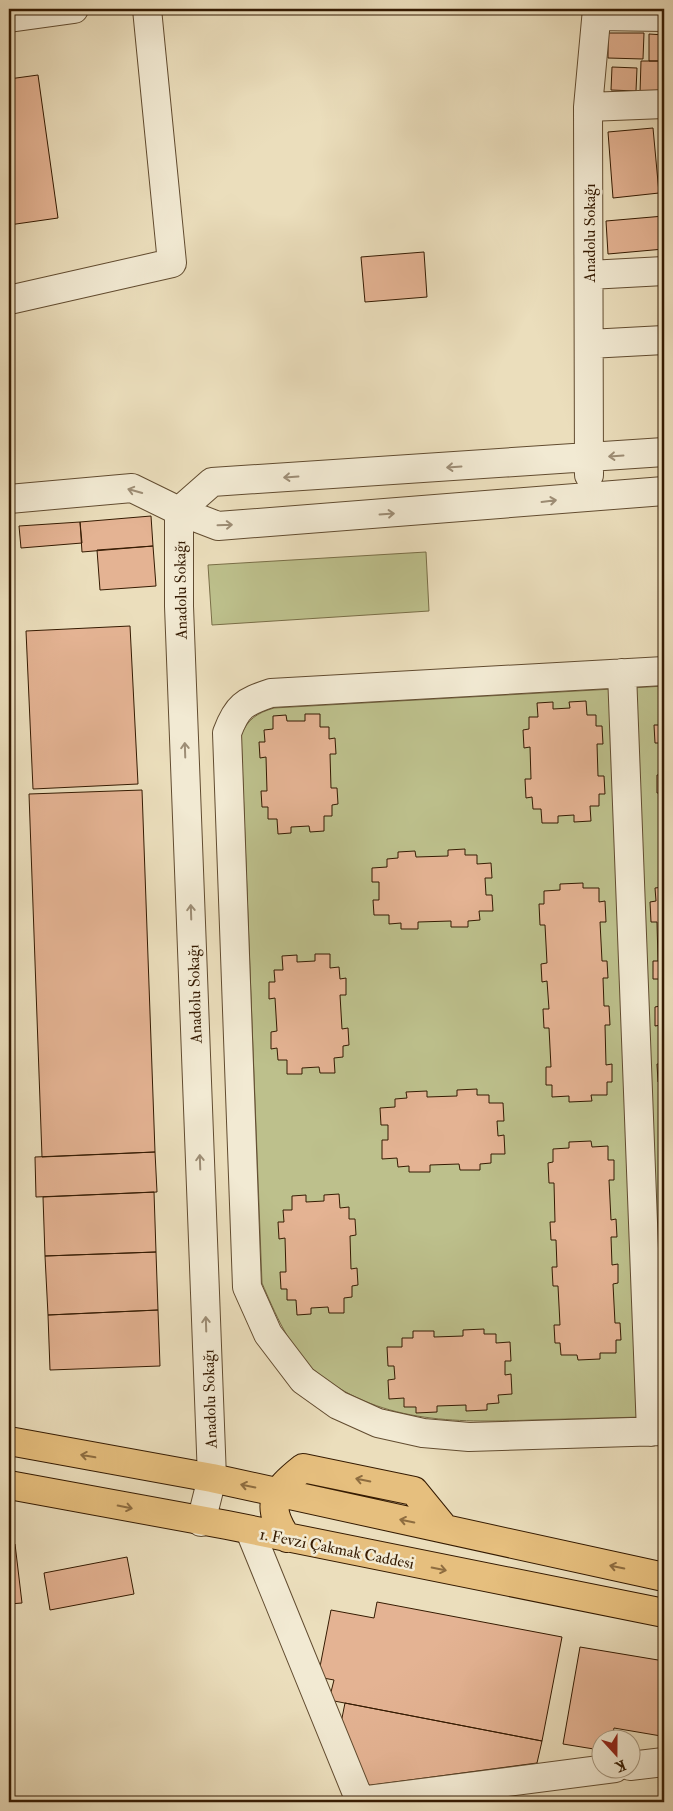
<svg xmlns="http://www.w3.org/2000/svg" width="673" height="1811" viewBox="0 0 673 1811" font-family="'IM FELL Double Pica',serif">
  <rect width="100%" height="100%" fill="#ebdebc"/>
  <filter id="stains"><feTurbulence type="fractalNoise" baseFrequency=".004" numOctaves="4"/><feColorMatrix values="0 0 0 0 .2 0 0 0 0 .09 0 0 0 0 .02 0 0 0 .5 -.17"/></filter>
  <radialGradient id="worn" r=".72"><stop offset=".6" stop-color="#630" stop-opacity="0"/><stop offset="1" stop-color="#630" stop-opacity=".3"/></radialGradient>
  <!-- green -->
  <path fill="#bdc08c" stroke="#796e47" d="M 426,552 L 429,611 L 212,625 L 208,565 Z
    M 664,686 L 664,1416 L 659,1416 L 631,688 Z
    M 613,689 L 641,1417 C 604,1418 568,1419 531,1420 C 455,1423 376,1423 314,1370 C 291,1351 274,1311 262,1283 L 241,735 C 248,719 257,713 274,708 Z"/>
  <!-- building -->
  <path fill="#e4b393" stroke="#351b02" d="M 608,33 L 644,33 L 643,59 L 608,58 Z
    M 649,34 L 664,35 L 664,61 L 649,61 Z
    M 641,61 L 664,61 L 664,93 L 640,93 Z
    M 612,67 L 637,68 L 636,91 L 611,90 Z
    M 38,75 L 58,218 L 9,225 L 9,79 Z
    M 653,128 L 659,193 L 613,198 L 608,132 Z
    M 664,216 L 664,249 L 608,254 L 606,221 Z
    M 424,252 L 427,297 L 365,302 L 361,257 Z
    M 151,516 L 153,546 L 82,552 L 80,522 Z
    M 80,522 L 82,543 L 21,548 L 19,526 Z
    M 153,546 L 156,586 L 100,590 L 97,550 Z
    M 130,626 L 138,784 L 33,789 L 26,631 Z
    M 586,701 L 587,715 L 596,715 L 596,726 L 602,726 L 603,744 L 597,744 L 598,776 L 604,776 L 605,794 L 599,794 L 599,806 L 590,806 L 591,821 L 574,822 L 574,815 L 558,816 L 558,823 L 542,823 L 541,809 L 533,809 L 532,797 L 526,798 L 525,779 L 531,779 L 530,747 L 524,748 L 523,730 L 529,729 L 529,717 L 538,717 L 537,703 L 553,702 L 553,709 L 570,708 L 569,702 Z
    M 660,713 L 664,713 L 664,805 L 663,793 L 657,793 L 657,775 L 663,774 L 661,743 L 655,743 L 654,725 L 660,725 Z
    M 305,714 L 320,714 L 320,727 L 329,727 L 329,739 L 335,738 L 336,754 L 330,754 L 331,788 L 337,788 L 338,804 L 332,805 L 332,816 L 324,816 L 324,831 L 310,832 L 309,826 L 291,827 L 291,833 L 278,834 L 277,819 L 268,819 L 268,807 L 262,807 L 261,791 L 267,791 L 266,757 L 260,758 L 259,742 L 265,742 L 264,730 L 273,729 L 273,716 L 286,715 L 287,721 L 305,721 Z
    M 142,790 L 155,1152 L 42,1157 L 29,794 Z
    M 465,849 L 465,855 L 477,855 L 477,864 L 491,863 L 492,878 L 485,878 L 486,895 L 492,895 L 493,911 L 479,911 L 480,920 L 468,921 L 468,927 L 451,927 L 451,921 L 418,922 L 418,929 L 401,929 L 401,923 L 389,924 L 389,915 L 374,915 L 373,900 L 379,900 L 379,882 L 372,882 L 372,868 L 387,867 L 387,859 L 398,858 L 398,852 L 415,851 L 416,857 L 448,856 L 448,850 Z
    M 583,883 L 583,888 L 599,888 L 599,902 L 605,901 L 606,922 L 600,922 L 602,961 L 607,961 L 608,978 L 603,978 L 604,1006 L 609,1006 L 610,1025 L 605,1025 L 606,1065 L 612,1064 L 612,1082 L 607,1082 L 607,1095 L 591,1095 L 592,1101 L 569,1102 L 569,1096 L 552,1097 L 552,1085 L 546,1085 L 546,1067 L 551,1067 L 549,1028 L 544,1028 L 543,1009 L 549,1009 L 547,981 L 542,982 L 541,964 L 547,963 L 545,925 L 540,925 L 539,904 L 544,904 L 544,891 L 560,890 L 560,884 Z
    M 664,887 L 664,1094 L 663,1082 L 658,1082 L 657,1064 L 662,1064 L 661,1025 L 655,1026 L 655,1007 L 660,1006 L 659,979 L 653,979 L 653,961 L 658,961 L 657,922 L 651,922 L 650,902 L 656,901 L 655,888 Z
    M 315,954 L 330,954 L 330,968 L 339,967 L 340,979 L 346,978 L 346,995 L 340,995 L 342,1029 L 348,1028 L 349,1045 L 343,1046 L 343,1057 L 334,1058 L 335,1073 L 320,1073 L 319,1067 L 302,1068 L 302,1074 L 287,1074 L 287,1060 L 278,1060 L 277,1048 L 271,1049 L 271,1032 L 277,1031 L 275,998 L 269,999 L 269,982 L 275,982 L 274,970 L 283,970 L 282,956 L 297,955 L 297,962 L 315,961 Z
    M 477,1089 L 477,1095 L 489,1095 L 489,1103 L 503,1103 L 504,1121 L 497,1121 L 498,1136 L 504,1135 L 505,1154 L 491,1154 L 491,1163 L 480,1164 L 480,1170 L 460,1170 L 459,1164 L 430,1165 L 430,1172 L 409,1172 L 409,1166 L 398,1167 L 397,1158 L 382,1159 L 382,1140 L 388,1140 L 388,1125 L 381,1125 L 380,1108 L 395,1107 L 395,1099 L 407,1098 L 406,1092 L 427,1091 L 427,1097 L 457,1096 L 457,1090 Z
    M 591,1141 L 592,1147 L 608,1146 L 608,1160 L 614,1160 L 614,1180 L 609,1180 L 611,1220 L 616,1219 L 617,1237 L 611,1237 L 612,1265 L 618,1264 L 618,1283 L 613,1284 L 615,1323 L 620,1323 L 621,1340 L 616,1340 L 616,1353 L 600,1353 L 600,1359 L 578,1360 L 577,1355 L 561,1355 L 560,1343 L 555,1343 L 554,1325 L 560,1325 L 558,1286 L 553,1286 L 552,1267 L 557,1267 L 556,1240 L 551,1240 L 550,1222 L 555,1222 L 554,1183 L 549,1183 L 548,1163 L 553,1162 L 553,1149 L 569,1148 L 569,1142 Z
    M 155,1152 L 157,1192 L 36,1197 L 35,1157 Z
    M 660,1161 L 664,1161 L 664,1181 L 661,1181 Z
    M 154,1192 L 156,1252 L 45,1256 L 43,1197 Z
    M 339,1194 L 340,1208 L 349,1207 L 349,1219 L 355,1219 L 356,1235 L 350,1236 L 351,1269 L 357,1268 L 358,1285 L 352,1286 L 352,1297 L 344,1298 L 344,1313 L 329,1313 L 328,1307 L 311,1308 L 311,1314 L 297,1315 L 296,1300 L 287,1300 L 287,1289 L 281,1289 L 280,1272 L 286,1272 L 285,1238 L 279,1239 L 278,1222 L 284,1222 L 283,1210 L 292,1210 L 292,1196 L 306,1195 L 306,1202 L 324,1201 L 324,1195 Z
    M 156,1252 L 158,1310 L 48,1315 L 45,1256 Z
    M 158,1310 L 160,1366 L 50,1370 L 48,1315 Z
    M 484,1329 L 484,1334 L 496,1334 L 496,1343 L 510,1342 L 511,1361 L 505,1361 L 505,1375 L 511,1374 L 512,1394 L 498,1395 L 499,1403 L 487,1404 L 487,1410 L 466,1411 L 466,1405 L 437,1406 L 437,1412 L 416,1413 L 416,1407 L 404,1407 L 404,1398 L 389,1399 L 388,1380 L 395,1379 L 394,1366 L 388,1366 L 387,1347 L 402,1347 L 402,1338 L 413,1338 L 413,1331 L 434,1331 L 434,1337 L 463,1336 L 463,1330 Z
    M 15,1544 L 22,1603 L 9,1604 L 9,1545 Z
    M 127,1557 L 134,1594 L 50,1610 L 44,1573 Z
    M 377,1602 L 562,1637 L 542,1741 L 329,1700 L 334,1680 L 318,1677 L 331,1610 L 374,1618 Z
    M 580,1647 L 664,1661 L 664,1720 L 661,1736 L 614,1728 L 612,1738 L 600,1738 L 600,1750 L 563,1744 Z
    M 345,1703 L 542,1741 L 537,1763 L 365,1786 L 341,1723 Z"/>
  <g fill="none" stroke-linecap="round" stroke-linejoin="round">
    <!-- minor casing -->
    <g stroke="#624c30" stroke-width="30">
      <path id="minor" d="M 597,16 L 664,17
        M 9,18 L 74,9
        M 588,107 L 664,104
        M 589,275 L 664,271
        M 9,300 L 172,263 L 147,9
        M 589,344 L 664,340
        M 589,475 L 588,107 L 597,9
        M 9,499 L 132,488 L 179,511 L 218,526 L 664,491
        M 664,671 L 271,693 C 244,702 237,706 227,733 L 247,1287 L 268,1334 L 303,1380 L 338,1405 L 378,1423 L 423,1433 L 469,1437 L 664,1431
        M 622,673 L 651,1432
        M 201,1522 L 212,1478 L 179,606 L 179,511 L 212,482 L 664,452
        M 250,1531 L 360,1801 L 615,1768
        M 630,1766 L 664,1762"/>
    </g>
    <!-- major casing -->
    <g stroke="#351b02" stroke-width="30">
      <path id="major" d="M 9,1441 L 212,1478 L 664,1577
        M 9,1485 L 227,1525 L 664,1613
        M 287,1538 C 264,1505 274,1491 303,1468 L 414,1491 L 445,1529"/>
    </g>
    <!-- minor -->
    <use href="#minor" stroke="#f2ead3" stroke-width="28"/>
    <!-- major -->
    <use href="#major" stroke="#e6bf7e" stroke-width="28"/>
  </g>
  <!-- one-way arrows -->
  <defs><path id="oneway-shaft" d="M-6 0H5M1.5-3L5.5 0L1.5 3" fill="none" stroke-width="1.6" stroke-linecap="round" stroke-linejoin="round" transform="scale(1.25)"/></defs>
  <g stroke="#9d8d75">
    <use href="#oneway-shaft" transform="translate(616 456) rotate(176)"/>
    <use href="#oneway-shaft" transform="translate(454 467) rotate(176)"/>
    <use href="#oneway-shaft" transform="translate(291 477) rotate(176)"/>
    <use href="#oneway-shaft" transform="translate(135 491) rotate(-164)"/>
    <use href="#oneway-shaft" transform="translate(549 501) rotate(-7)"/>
    <use href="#oneway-shaft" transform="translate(387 514) rotate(-4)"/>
    <use href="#oneway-shaft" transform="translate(225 525) rotate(-2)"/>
    <use href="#oneway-shaft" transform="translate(185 750) rotate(-92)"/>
    <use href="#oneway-shaft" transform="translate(191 912) rotate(-92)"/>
    <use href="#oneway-shaft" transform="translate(200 1162) rotate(-92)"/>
    <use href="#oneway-shaft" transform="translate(206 1324) rotate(-92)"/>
  </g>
  <g stroke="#8e6d40">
    <use href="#oneway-shaft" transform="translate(88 1456) rotate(-170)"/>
    <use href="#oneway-shaft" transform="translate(363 1480) rotate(-169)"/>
    <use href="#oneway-shaft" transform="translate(248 1486) rotate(-168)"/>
    <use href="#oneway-shaft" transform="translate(125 1507) rotate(11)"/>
    <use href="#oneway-shaft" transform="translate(407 1521) rotate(-168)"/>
    <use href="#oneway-shaft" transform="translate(617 1567) rotate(-168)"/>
    <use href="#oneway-shaft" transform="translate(439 1569) rotate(11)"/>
  </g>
  <g text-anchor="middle" stroke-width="5" stroke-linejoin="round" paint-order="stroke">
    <!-- street labels -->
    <g font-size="16" fill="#351b02" stroke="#f2ead3">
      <text transform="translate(589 233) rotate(-90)" y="6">Anadolu Sokağı</text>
      <text transform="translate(180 590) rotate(-91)" y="6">Anadolu Sokağı</text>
      <text transform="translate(194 994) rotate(-92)" y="6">Anadolu Sokağı</text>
      <text transform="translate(209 1399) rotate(-92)" y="6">Anadolu Sokağı</text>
      <text transform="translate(337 1548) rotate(11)" y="6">1. Fevzi Çakmak Caddesi</text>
    </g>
  </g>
  <!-- margin -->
  <rect width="673" height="1811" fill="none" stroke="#ebdebc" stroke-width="30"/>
  <rect x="10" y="10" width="653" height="1791" fill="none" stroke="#351b02" stroke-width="2.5"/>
  <rect x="15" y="15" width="643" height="1781" fill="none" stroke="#351b02"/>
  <!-- north arrow -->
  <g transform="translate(616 1754) rotate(159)"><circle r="24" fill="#f2ead3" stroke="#a6977f"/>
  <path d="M0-4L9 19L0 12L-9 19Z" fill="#8f2418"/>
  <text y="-8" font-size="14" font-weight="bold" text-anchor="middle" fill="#351b02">K</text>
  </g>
  <rect width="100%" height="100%" filter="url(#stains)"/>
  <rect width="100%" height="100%" fill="url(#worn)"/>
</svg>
